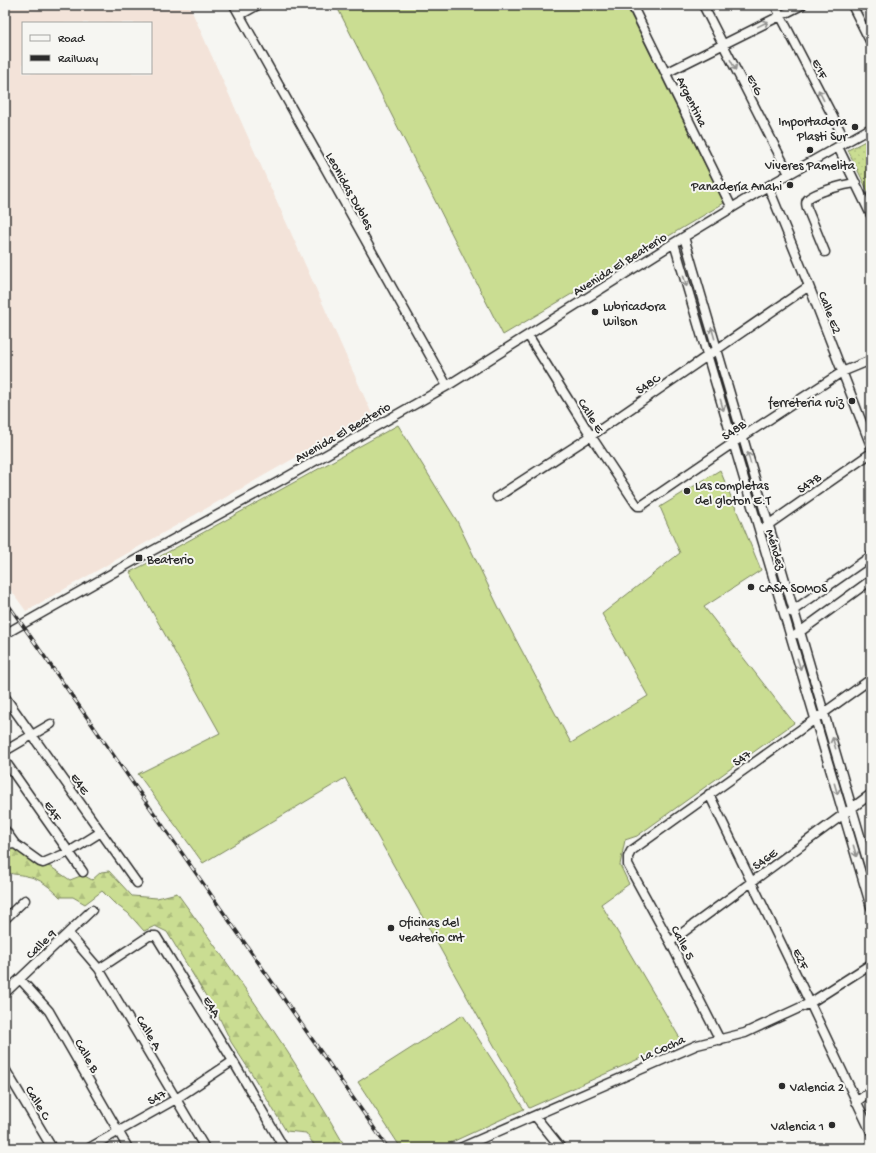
<svg xmlns="http://www.w3.org/2000/svg" width="876" height="1153" viewBox="0 0 876 1153" font-family="'Gochi Hand',sans-serif">
  <defs>
    <pattern id="forest-firs" width="22" height="20" patternUnits="userSpaceOnUse"><rect width="22" height="20" fill="#cadd92"/><path d="M5 1l3.5 6h-7zM16 11l3.5 6h-7z" fill="#aebe7e"/></pattern>
    <pattern id="park-dots" width="8" height="8" patternUnits="userSpaceOnUse"><rect width="8" height="8" fill="#cadd92"/><path d="M2 2h.1M6 6h.1" fill="none" stroke="#aebe7e" stroke-width="1.8" stroke-linecap="round"/></pattern>
  </defs>
  <rect width="100%" height="100%" fill="#f6f6f2"/>
  <filter id="ink" filterUnits="userSpaceOnUse"><feTurbulence type="fractalNoise" baseFrequency=".025" numOctaves="2"/><feDisplacementMap in="SourceGraphic" scale="8" xChannelSelector="R" yChannelSelector="G"/><feConvolveMatrix kernelMatrix="1 2 1 2 8 2 1 2 1" color-interpolation-filters="sRGB"/></filter>
  <g filter="url(#ink)">
    <!-- built -->
    <path fill="#f3e3d9" fill-rule="evenodd" d="M 5,5 L 189,5 L 372,414 L 26,611 L 5,582 ZM 23,23 L 151,23 L 151,73 L 23,73 Z"/>
    <!-- grass -->
    <path fill="#cadd92" stroke="#7a845e" d="M 336,5 L 626,5 L 724,203 L 503,335 Z
      M 398,425 L 457,521 L 498,606 L 571,743 L 648,696 L 602,614 L 680,553 L 660,507 L 720,470 L 761,570 L 704,607 L 794,723 L 637,836 L 625,840 L 620,865 L 629,884 L 601,904 L 681,1040 L 529,1108 L 345,778 L 203,863 L 138,774 L 220,733 L 130,572 L 148,563 Z
      M 463,1015 L 524,1109 L 439,1148 L 401,1148 L 358,1082 Z"/>
    <!-- forest -->
    <path fill="url(#forest-firs)" stroke="#7a845e" d="M 16,848 L 38,864 L 51,867 L 70,880 L 83,875 L 92,880 L 101,872 L 109,871 L 132,896 L 157,898 L 177,893 C 237,976 296,1059 346,1148 L 316,1148 L 306,1133 L 286,1131 L 252,1074 L 231,1042 L 220,1019 L 167,932 L 155,926 L 144,931 L 128,913 L 114,903 L 102,891 L 85,904 L 73,897 L 60,897 C 51,888 40,878 26,876 C 19,874 11,875 5,871 L 5,849 Z"/>
    <!-- park -->
    <path fill="url(#park-dots)" stroke="#7a845e" d="M 871,138 L 871,198 L 848,150 Z"/>
    <g fill="none" stroke-linecap="round" stroke-linejoin="round">
      <!-- minor casing -->
      <g stroke="#2b2b2b" stroke-width="11">
        <path id="minor" d="M 234,5 L 447,386
          M 632,5 L 732,208
          M 703,5 L 789,174
          M 775,5 L 846,142
          M 852,5 L 871,43
          M 240,15 L 258,5
          M 666,73 L 802,5
          M 838,147 L 871,215
          M 768,186 L 809,286 L 871,446
          M 684,237 L 871,873
          M 674,243 L 871,907
          M 825,252 L 807,208 C 806,205 805,202 808,199 C 815,192 846,184 856,183
          M 528,335 L 591,436 L 636,504 L 638,506 L 641,506 L 733,443 L 842,372 L 871,360
          M 497,497 L 591,436 L 809,286
          M 765,527 L 871,453
          M 791,612 L 871,556
          M 5,634 L 139,558 L 278,482 L 447,386 L 674,243 L 768,186 L 871,128
          M 797,634 L 871,580
          M 5,697 L 137,883
          M 5,751 L 51,724
          M 5,761 L 83,872
          M 709,794 L 810,1003 L 871,1132
          M 5,830 L 15,844
          M 5,845 L 15,844 L 40,862 L 43,863 L 69,852 L 101,832
          M 5,919 L 25,900
          M 68,933 L 99,969 L 205,1148
          M 670,942 L 871,794
          M 99,969 L 149,936 L 156,936 L 233,1061 L 284,1148
          M 20,979 L 49,1011 L 128,1148
          M 5,993 L 92,910
          M 720,1040 L 670,942 L 628,865 L 628,857 L 631,851 L 871,679
          M 5,1069 L 52,1148
          M 856,1102 L 871,1091
          M 535,1116 L 561,1148
          M 89,1148 L 176,1099 L 233,1061
          M 460,1148 L 697,1045 L 745,1033 L 810,1003 L 871,964"/>
      </g>
      <!-- minor -->
      <use href="#minor" stroke="#f6f6f2" stroke-width="8"/>
      <!-- rail casing -->
      <g stroke="#2b2b2b" stroke-width="3.5">
        <path id="rail" d="M 5,600 L 388,1148"/>
      </g>
      <!-- rail -->
      <use href="#rail" stroke="#f6f6f2" stroke-width="2" stroke-dasharray="6" stroke-linecap="butt"/>
    </g>
    <!-- one-way arrows -->
    <defs><path id="oneway-shaft" d="M-6 0H5M1.5-3L5.5 0L1.5 3" fill="none" stroke-width="1.6" stroke-linecap="round" stroke-linejoin="round"/></defs>
    <g stroke="#90908e">
      <use href="#oneway-shaft" transform="translate(763 24) rotate(-26)"/>
      <use href="#oneway-shaft" transform="translate(733 65) rotate(63)"/>
      <use href="#oneway-shaft" transform="translate(821 95) rotate(-117)"/>
      <use href="#oneway-shaft" transform="translate(685 281) rotate(73)"/>
      <use href="#oneway-shaft" transform="translate(713 333) rotate(-106)"/>
      <use href="#oneway-shaft" transform="translate(722 405) rotate(74)"/>
      <use href="#oneway-shaft" transform="translate(749 458) rotate(-106)"/>
      <use href="#oneway-shaft" transform="translate(799 664) rotate(73)"/>
      <use href="#oneway-shaft" transform="translate(834 743) rotate(-106)"/>
      <use href="#oneway-shaft" transform="translate(836 789) rotate(74)"/>
      <use href="#oneway-shaft" transform="translate(855 851) rotate(74)"/>
    </g>
  </g>
  <!-- markers -->
  <g fill="#2b2b2b" stroke="#f6f6f2" stroke-width="1.5">
    <circle cx="855" cy="127" r="4"/>
    <circle cx="810" cy="150" r="4"/>
    <circle cx="790" cy="185" r="4"/>
    <circle cx="595" cy="312" r="4"/>
    <circle cx="852" cy="401" r="4"/>
    <circle cx="687" cy="491" r="4"/>
    <rect x="135" y="554" width="8" height="8" rx="2"/>
    <circle cx="751" cy="587" r="4"/>
    <circle cx="391" cy="928" r="4"/>
    <circle cx="782" cy="1086" r="4"/>
    <circle cx="832" cy="1125" r="4"/>
  </g>
  <g text-anchor="middle" stroke-width="4" stroke-linejoin="round" paint-order="stroke">
    <!-- street labels -->
    <g font-size="13" fill="#2b2b2b" stroke="#f6f6f2">
      <text transform="translate(821 68) rotate(63)" y="5">E1F</text>
      <text transform="translate(756 84) rotate(63)" y="5">E1G</text>
      <text transform="translate(693 101) rotate(64)" y="5">Argentina</text>
      <text transform="translate(351 190) rotate(61)" y="5">Leonidas Dubles</text>
      <text transform="translate(619 263) rotate(-32)" y="5">Avenida El Beaterio</text>
      <text transform="translate(831 312) rotate(69)" y="5">Calle E2</text>
      <text transform="translate(647 383) rotate(-34)" y="5">S48C</text>
      <text transform="translate(592 415) rotate(58)" y="5">Calle E</text>
      <text transform="translate(733 429) rotate(-34)" y="5">S48B</text>
      <text transform="translate(342 431) rotate(-30)" y="5">Avenida El Beaterio</text>
      <text transform="translate(808 482) rotate(-35)" y="5">S47B</text>
      <text transform="translate(777 549) rotate(73)" y="5">Méndez</text>
      <text transform="translate(741 757) rotate(-35)" y="5">S47</text>
      <text transform="translate(81 783) rotate(55)" y="5">E4E</text>
      <text transform="translate(54 810) rotate(55)" y="5">E4F</text>
      <text transform="translate(764 858) rotate(-36)" y="5">S46E</text>
      <text transform="translate(684 942) rotate(62)" y="5">Calle 5</text>
      <text transform="translate(40 943) rotate(-44)" y="5">Calle 9</text>
      <text transform="translate(802 958) rotate(64)" y="5">E2F</text>
      <text transform="translate(213 1006) rotate(58)" y="5">E4A</text>
      <text transform="translate(150 1032) rotate(59)" y="5">Calle A</text>
      <text transform="translate(662 1047) rotate(-24)" y="5">La Cocha</text>
      <text transform="translate(88 1055) rotate(60)" y="5">Calle B</text>
      <text transform="translate(156 1096) rotate(-29)" y="5">S47</text>
      <text transform="translate(39 1102) rotate(59)" y="5">Calle C</text>
    </g>
    <!-- poi labels -->
    <g font-size="13" fill="#2b2b2b" stroke="#f6f6f2" text-anchor="start">
      <text x="847" y="125" text-anchor="end">Importadora<tspan x="847" dy="15">Plasti Sur</tspan></text>
      <text x="810" y="169" text-anchor="middle">Viveres Pamelita</text>
      <text x="782" y="190" text-anchor="end">Panadería Anahi</text>
      <text x="603" y="310">Lubricadora<tspan x="603" dy="15">Wilson</tspan></text>
      <text x="844" y="406" text-anchor="end">ferreteria ruiz</text>
      <text x="695" y="489">Las completas<tspan x="695" dy="15">del gloton E.T</tspan></text>
      <text x="147" y="563">Beaterio</text>
      <text x="759" y="592">CASA SOMOS</text>
      <text x="399" y="926">Oficinas del<tspan x="399" dy="15">veaterio cnt</tspan></text>
      <text x="790" y="1091">Valencia 2</text>
      <text x="824" y="1130" text-anchor="end">Valencia 1</text>
    </g>
  </g>
  <!-- margin -->
  <rect width="876" height="1153" fill="none" stroke="#f6f6f2" stroke-width="20"/>
  <rect x="10" y="10" width="856" height="1133" fill="none" stroke="#2b2b2b" stroke-width="1.5" filter="url(#ink)"/>
  <!-- legend -->
  <rect x="22" y="22" width="130" height="52" fill="#f6f6f2" stroke="#a5a5a2"/>
  <rect x="30" y="35" width="20" height="6" fill="#f6f6f2" stroke="#a5a5a2"/>
  <text x="58" y="42" font-size="12" fill="#2b2b2b">Road</text>
  <rect x="30" y="55" width="20" height="6" fill="#2b2b2b" stroke="#a5a5a2"/>
  <text x="58" y="62" font-size="12" fill="#2b2b2b">Railway</text>
</svg>
